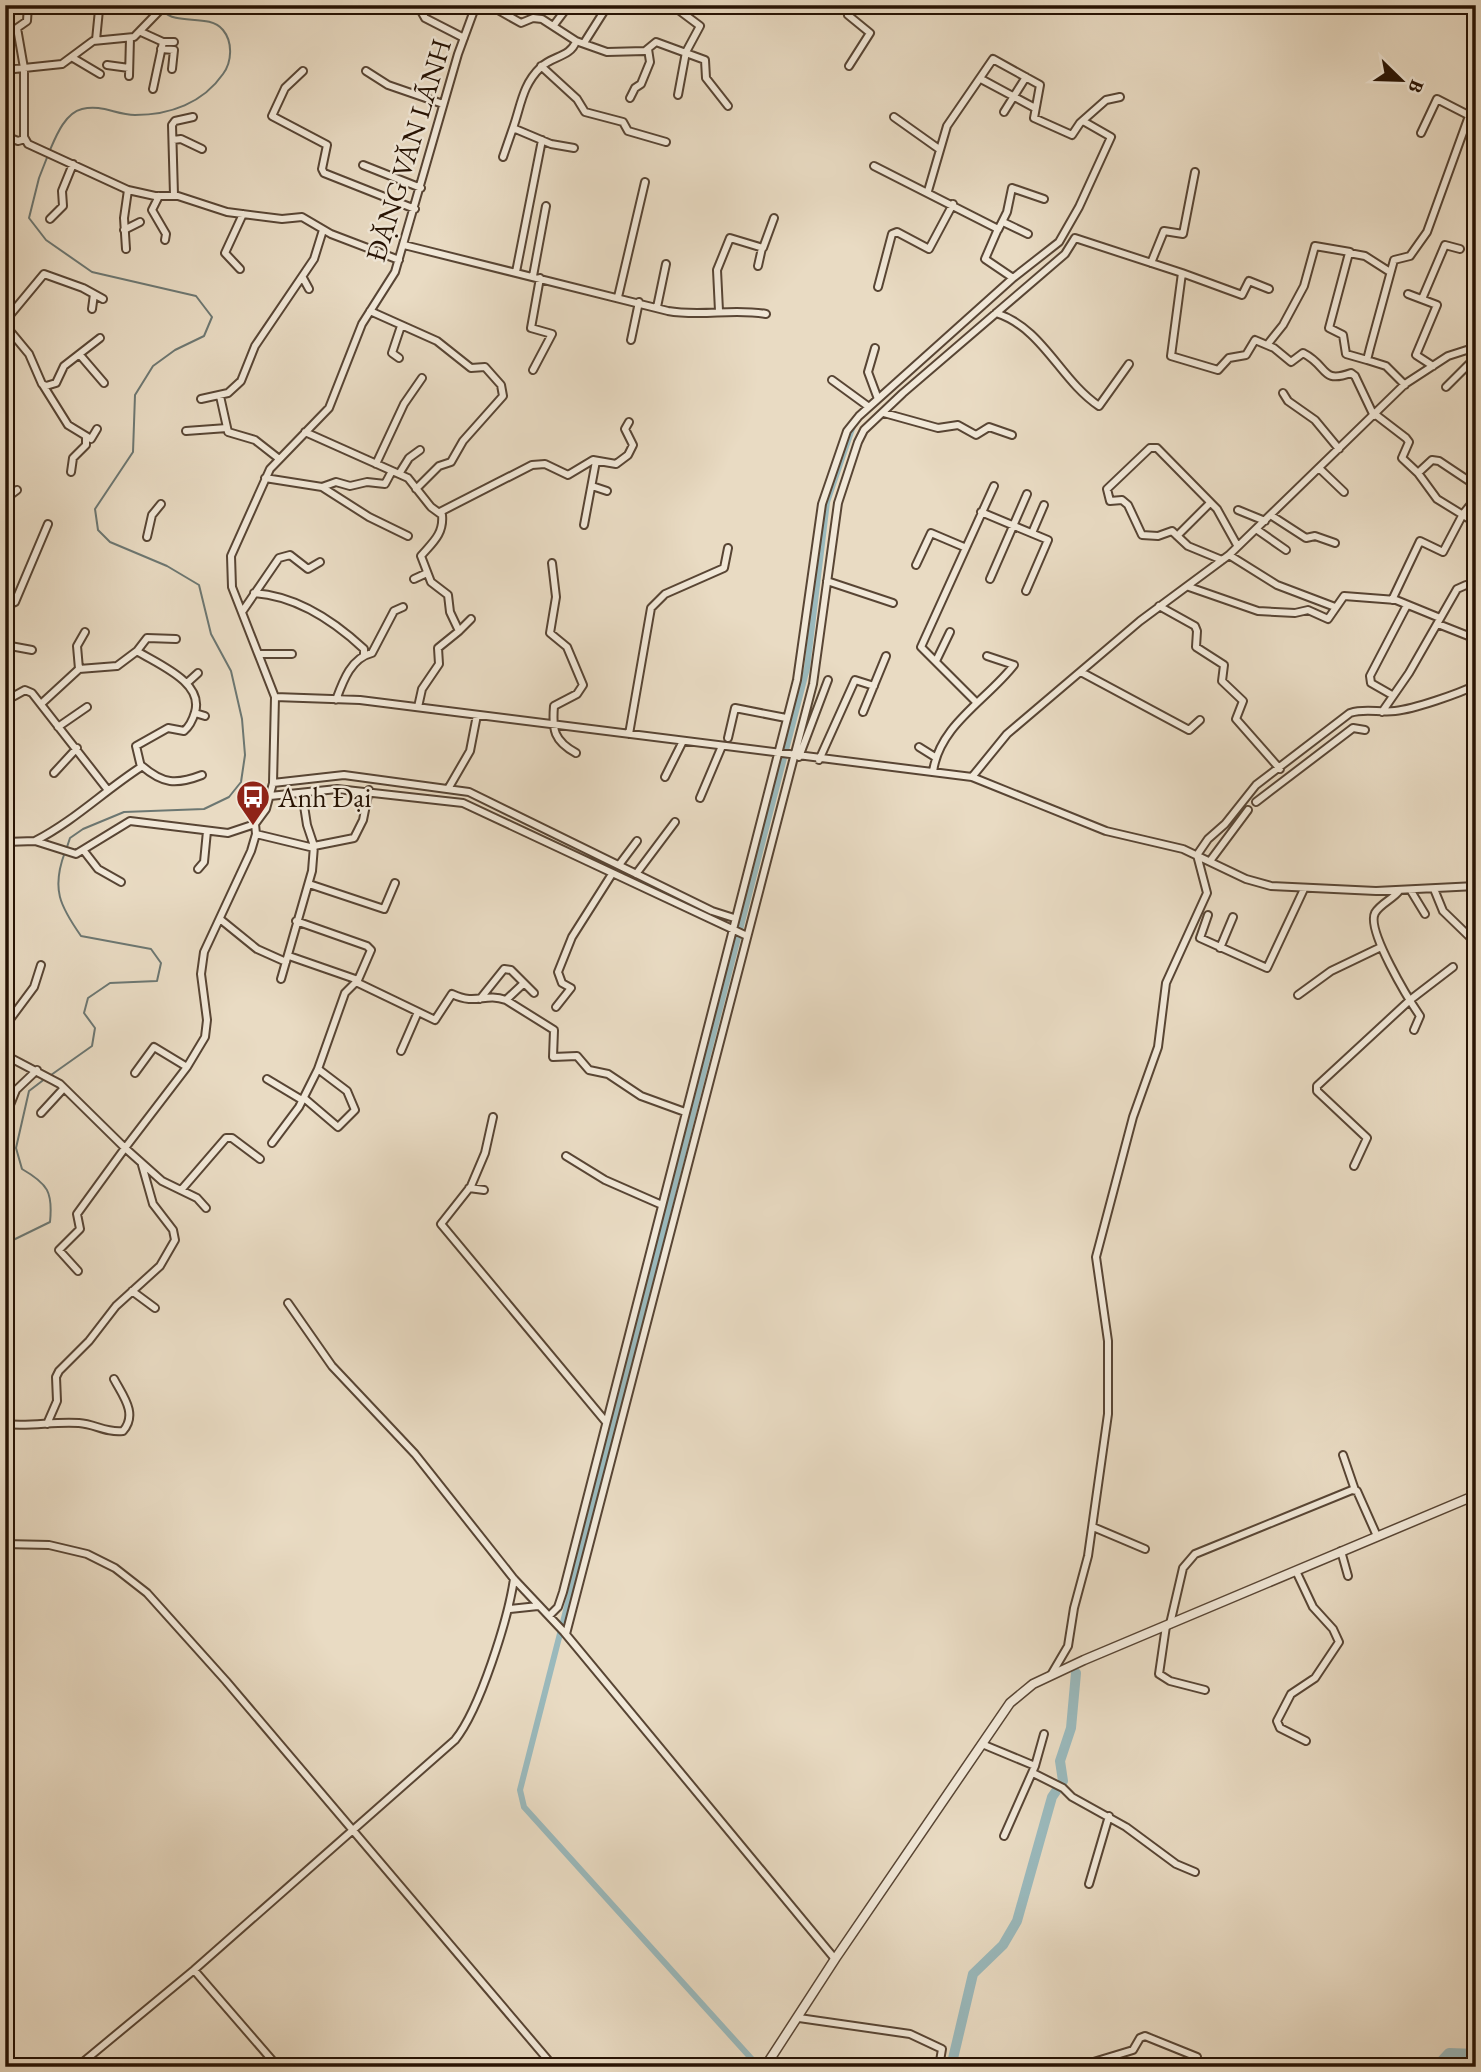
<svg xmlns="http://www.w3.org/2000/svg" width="1481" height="2072" viewBox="0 0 1481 2072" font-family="'EB Garamond',serif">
  <rect width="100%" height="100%" fill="#e9dbc3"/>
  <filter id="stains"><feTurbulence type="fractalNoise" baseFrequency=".00286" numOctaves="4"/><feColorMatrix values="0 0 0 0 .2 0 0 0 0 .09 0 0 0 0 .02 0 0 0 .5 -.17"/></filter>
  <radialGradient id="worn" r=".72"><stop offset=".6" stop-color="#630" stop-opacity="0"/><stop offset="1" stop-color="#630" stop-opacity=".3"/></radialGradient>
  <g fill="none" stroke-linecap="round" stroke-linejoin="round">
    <!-- stream -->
    <path stroke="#6c7772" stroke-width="2" d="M 50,150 C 56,136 65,113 82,109 C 102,104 116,115 135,115 C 170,115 203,103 223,74 C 232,62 233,42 223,30 C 209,13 177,26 163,11
      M 48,155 L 39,178 L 29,218 L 46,240 L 92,272 L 196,296 L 212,317 L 204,336 L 175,350 L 153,366 L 135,395 L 133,452 L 95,509 L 98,530 L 110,542 L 167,566 L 199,585 L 211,634 L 231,671 L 242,719 L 245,755 L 241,782 L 229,797 L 204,809 L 124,812 L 83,829 L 70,838 L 67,847
      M 51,1075 L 92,1046 L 95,1028 L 84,1013 L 88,998 L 110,983 L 157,981 L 161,963 L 151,949 L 81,936 C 60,906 51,889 65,852
      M 5,1244 L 50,1222 C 53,1192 48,1184 22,1169 L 16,1148 L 29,1091 L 46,1078"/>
    <!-- canal -->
    <path stroke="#9ab9bc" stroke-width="6" d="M 759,2067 L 524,1807 L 520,1790 L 807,668 L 827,502 L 854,423"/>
    <!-- river -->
    <path stroke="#9ab9bc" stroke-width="10" d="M 951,2067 L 973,1974 L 1003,1945 L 1017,1921 L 1052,1797 L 1063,1781 L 1060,1761 L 1071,1728 L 1076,1673
      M 1313,2067 L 1326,2062 L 1338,2067
      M 1436,2067 L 1449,2053 L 1476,2054"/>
    <!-- minor casing -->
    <g stroke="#584534" stroke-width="10">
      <path id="minor" d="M 28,5 L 27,21 L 17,28 L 24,68 L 24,137 L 28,144 L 128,190 L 155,196 L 178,196 L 227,212 L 282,219 L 302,217 L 331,234 L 399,260
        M 409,5 L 421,11 L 425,18 L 464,38
        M 672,5 L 700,26 L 686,52 L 678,95
        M 475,10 L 498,10 L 521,23 L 533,18 L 542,19 L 576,41 L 607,52 L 645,51 L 656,42 L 705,60 L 706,78 L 728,106
        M 554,25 L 569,5
        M 141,32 L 163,42 L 174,42
        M 96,40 L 99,10
        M 584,43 L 608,5
        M 161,49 L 174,50 L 172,69
        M 73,58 L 100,74
        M 107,65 L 129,68
        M 541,66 L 577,99 L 585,112 L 623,122 L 628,131 L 666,142
        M 849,66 L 870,33 L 848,15 L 853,5
        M 5,70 L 62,64 L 93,41 L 134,37 L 165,5
        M 303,71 L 285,88 L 272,116 L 327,145 L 322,169 L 324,173 L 415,209
        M 366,71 L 388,85 L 443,104
        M 129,76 L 130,38
        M 981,79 L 1035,108
        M 153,89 L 163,42
        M 630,98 L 635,88 L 641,84 L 650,62 L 648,49
        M 1004,112 L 1026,77
        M 894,117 L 939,149
        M 1421,133 L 1437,99 L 1476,119
        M 5,136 L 18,141 L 25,139
        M 173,140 L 181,139 L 202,149
        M 574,148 L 551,144 L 513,128 C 521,106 522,85 541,67 C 552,56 571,57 576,41
        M 503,157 L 513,128
        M 363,165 L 421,188
        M 874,166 L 998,229 L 985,259 L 1013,278
        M 928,191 L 947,126 L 993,59 L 1040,85 L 1034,118 L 1072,135 L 1080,123 L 1106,100 L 1120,97
        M 174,195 L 172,125 L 175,121 L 193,117
        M 159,196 L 152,210 L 166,234 L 165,240
        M 50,219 L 63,206 L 62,191 L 73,164
        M 1003,222 L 1028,234
        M 124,230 L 140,222
        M 998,230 L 1007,212 L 1012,188 L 1044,199
        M 404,245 L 668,311 C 701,317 733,308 766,314
        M 126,249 L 124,218 L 128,190
        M 1151,263 L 1164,231 L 1183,234 L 1195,172
        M 758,266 L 762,248
        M 240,269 L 225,253 L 243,214
        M 516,272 L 542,140
        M 1182,273 L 1242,295 L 1249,281 L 1269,289
        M 533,276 L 546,206
        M 303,278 L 309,289
        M 878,287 L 892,234 L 897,232 L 929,249 L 953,204
        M 1408,294 L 1437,305 L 1416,355 L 1433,366
        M 618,297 L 645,182
        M 1422,299 L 1445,245 L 1460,249
        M 657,307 L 666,264
        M 92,309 L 94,294
        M 370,311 L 437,341 L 471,368 L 485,367 L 501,385 L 503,396 L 463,441 L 451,462 L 439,466 L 416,489
        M 719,311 L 717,270 L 730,238 L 763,248 L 774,218
        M 996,313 C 1043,328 1060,380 1099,406 L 1129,364
        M 5,321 L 44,274 L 83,288 L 103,299
        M 5,325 L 29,354 L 42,384 L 46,386 L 56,383 L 64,366 L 100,338
        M 631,340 L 639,302
        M 1267,345 L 1283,325 L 1304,286 L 1315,246 L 1350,252
        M 875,348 L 868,372 L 878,399
        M 80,355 L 104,383
        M 399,358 L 392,353 L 401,326
        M 1367,360 L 1346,354 L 1343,335 L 1329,328 L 1349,253 L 1365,256 L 1390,272
        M 533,370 L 552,334 L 531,328 L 540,278
        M 832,380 L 869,407
        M 43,385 L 68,425 L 91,439 L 97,429
        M 1405,385 L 1386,366 L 1367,360 L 1370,348 L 1394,260 L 1410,256 L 1427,232 L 1469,116
        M 1446,387 L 1476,357
        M 1283,393 L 1288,401 L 1315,420 L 1339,449
        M 220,396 L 228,432 L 255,440 L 278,458
        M 201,399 L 228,393 L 241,381 L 255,346 L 314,259 L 323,230
        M 884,413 L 938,428 L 958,425 L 976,435 L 989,427 L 1012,435
        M 1376,415 L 1406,438 L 1409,442 L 1402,458 L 1418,473 L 1437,499 L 1476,523
        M 186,431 L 227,428
        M 305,432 L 408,478 L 431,507 L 442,515 C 444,534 432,543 421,556 L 431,582 L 448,595 L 450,612 L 459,631 L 438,648 L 439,664 L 422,689 L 418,707
        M 376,464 L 404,404 L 422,378
        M 1320,469 L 1344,492
        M 71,472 L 73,458 L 86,445 L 86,437
        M 1418,473 L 1432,460 L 1439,461 L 1472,483 L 1476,498
        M 399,474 L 409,458 L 420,450
        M 265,478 L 322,487 L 369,517 L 408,536
        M 592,486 L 607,491
        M 322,487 L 336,482 L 350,486 L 367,482 L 385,484 L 392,471
        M 5,499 L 17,490
        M 1238,510 L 1265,521
        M 440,512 L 532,465 L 545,464 L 568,475 L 593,460 L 616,464 L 628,455 L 633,445 L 625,429 L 629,422
        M 981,512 L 1048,540 L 1026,591
        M 1272,516 L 1306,538 L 1315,536 L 1335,543
        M 584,525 L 596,461
        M 1256,529 L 1286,550
        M 1032,533 L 1044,505
        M 1177,536 L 1209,504
        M 147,537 L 152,515 L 161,504
        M 1229,555 L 1277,585 L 1335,607
        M 1222,560 L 1188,546 L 1172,531 L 1158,536 L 1142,535 L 1128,505 L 1122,500 L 1110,501 L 1107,489 L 1150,448 L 1157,448 L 1217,509 L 1237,545
        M 552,563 L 556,597 L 550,633 L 567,647 L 583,685 L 577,694 L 554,706 C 552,730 554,741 576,753
        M 916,565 L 931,533 L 964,547
        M 414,579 L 427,573
        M 990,579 L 1027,494
        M 827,581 L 893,603
        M 1189,587 L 1258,611 L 1295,613 L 1308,610 L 1328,619 L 1344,596 L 1396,600 L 1440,618
        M 254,593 C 297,596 334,621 364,649 L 364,655
        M 1392,600 L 1420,541 L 1443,552 L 1463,514 L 1476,498
        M 5,606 L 15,602 L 48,524
        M 1159,606 L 1195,626 L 1197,631 L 1196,647 L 1224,665 L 1222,681 L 1243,701 L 1236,719 L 1280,769
        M 242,612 L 279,558 L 290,555 L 308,569 L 320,562
        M 1438,624 L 1476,639
        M 459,631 L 471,619
        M 5,645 L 32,650
        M 259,654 L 292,654
        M 936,661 L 950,632
        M 79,669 L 77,646 L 85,632
        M 1081,672 L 1189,730 L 1200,720
        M 187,683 L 198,673
        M 1392,695 L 1371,683 L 1370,676 L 1407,605
        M 275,697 L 360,700 L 972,777 L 1106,831 L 1183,849 L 1246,879 L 1271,886 L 1376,891 L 1476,886
        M 336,700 C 343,681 351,658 372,653 L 394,611 L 403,607
        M 5,701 L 25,690 L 32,693 L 107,789
        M 977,703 L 921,647 L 994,486
        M 41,704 L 79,669 L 117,666 L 137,651 L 147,638 L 176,639
        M 863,712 L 886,656
        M 1382,712 L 1409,673 L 1457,589 L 1466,585 L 1476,585
        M 195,713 L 205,716
        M 58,727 L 87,707
        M 629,734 L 651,608 L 665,594 L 724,568 L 728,548
        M 728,738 L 735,708 L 786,718
        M 919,747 L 935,757
        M 799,757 L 828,680
        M 819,760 L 855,680 L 874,686
        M 142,766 C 163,784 176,785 202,775
        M 933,772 C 939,725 987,700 1014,665 L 987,656
        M 54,773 L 77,748
        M 665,777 L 683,741
        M 972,777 L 1007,734 L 1140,621 L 1229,555 L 1405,384 L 1448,356 L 1476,347
        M 273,783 L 344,775 L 469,792 L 712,911 L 734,918
        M 448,789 L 470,751 L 477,715
        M 270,796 L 337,789 L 463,803 L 747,936
        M 700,798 L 722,746
        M 1256,802 L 1353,728 L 1365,730
        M 256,834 L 314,848
        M 35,841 C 74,821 104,791 141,767 L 136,746 L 168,728 L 184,731 C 190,726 193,719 195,712 C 204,682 157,664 137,651
        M 5,842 L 35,841 L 76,854 L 130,821 L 228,833 L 255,824 L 266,809 L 273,783 L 275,697 L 232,587 L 231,556 L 270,469 L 329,408 L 362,324 L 395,272 L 458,54 L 476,5
        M 314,846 L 354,838 L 363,820 L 369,790
        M 84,851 L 98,869 L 121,882
        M 1210,861 L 1248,810
        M 619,865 L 637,841
        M 198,869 L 204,862 L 207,831
        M 636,874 L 675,822
        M 309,884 L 384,909 L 395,883
        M 1434,889 L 1443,911 L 1476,943
        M 1399,891 C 1393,899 1380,904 1375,913 C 1366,930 1409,1000 1420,1016 L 1414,1030
        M 1411,891 L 1425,914
        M 1208,915 L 1200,938 L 1267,968 L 1304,889
        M 220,919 L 257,949 L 286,962
        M 1220,948 L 1233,917
        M 289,956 L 358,980
        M 281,979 L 312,871 L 314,846 L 307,825 L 302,793
        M 356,982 L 435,1020 L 452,994 C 477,1006 484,992 506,1000 L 523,984
        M 1298,995 L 1331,971 L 1381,947
        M 480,999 L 504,969 L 511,970 L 534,993
        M 506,1000 L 554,1030 L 553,1057 L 577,1056 L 589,1070 L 608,1074 L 641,1096 L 685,1112
        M 556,1007 L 571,988 L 562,983 L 558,972 L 572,937 L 612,874
        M 5,1026 L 34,987 L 41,965
        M 401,1051 L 418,1012
        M 5,1055 L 60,1084 L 125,1148 L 187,1067 L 205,1037 L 207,1020 L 201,974 L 204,952 L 251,851 L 256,834 L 255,824
        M 135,1073 L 154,1047 L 187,1067
        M 267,1079 L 302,1100
        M 304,1098 L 338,1127 L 355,1110 L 347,1091 L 318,1069
        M 41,1113 L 64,1088
        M 5,1117 L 16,1090 L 37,1070
        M 493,1117 L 485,1153 L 471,1186 L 441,1224 L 606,1422
        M 272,1143 L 299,1107 L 318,1069 L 345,993 L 358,980 L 371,950 L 367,946 L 296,921
        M 566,1156 L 605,1180 L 662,1205
        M 1354,1166 L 1367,1138 L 1317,1091 L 1317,1086 L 1410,1000 L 1453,967
        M 5,1176 L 5,1178
        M 469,1188 L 484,1190
        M 182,1189 L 226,1138 L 232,1138 L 260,1159
        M 78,1271 L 59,1250 L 80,1229 L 77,1214 L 125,1148 L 162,1181 L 197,1198 L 206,1208
        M 132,1291 L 155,1308
        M 288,1303 L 332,1366 L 415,1454 L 514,1579 L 564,1632 L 835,1959
        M 5,1424 C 30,1427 54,1421 79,1423 C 95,1424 106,1433 123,1431 C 138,1414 123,1396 114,1379
        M 47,1424 L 57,1401 L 56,1377 L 59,1371 L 89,1341 L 116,1306 L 160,1266 L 175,1240 L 173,1230 L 153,1204 L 142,1165
        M 1343,1455 L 1355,1490
        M 1093,1527 L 1145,1549
        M 5,1544 L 49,1545 L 87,1554 L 115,1568 L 147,1593 L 226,1681 L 554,2067
        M 1341,1551 L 1348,1576
        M 1296,1571 L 1313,1607 L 1333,1629 L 1339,1642 L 1315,1678 L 1291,1694 L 1277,1721 L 1280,1728 L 1306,1741
        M 510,1609 L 538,1606
        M 549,1616 L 558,1607 L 563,1592 L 797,680 L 822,504 L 847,431 L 859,416 L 1013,278 L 1059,242 L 1079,207 L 1111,137 L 1083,121
        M 1170,1624 L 1183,1568 L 1195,1554 L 1352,1490 L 1357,1491 L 1377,1536
        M 1166,1626 L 1159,1674 L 1170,1681 L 1205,1690
        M 566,1634 L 813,684 L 838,503 L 858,442 L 864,430 L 903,393 L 1065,254 L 1075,238 L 1182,273 L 1171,356 L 1218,370 L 1229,358 L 1246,355 L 1255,340 L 1274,348 L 1291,362 L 1303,353 C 1329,366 1320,384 1351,373 L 1355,376 L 1374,416
        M 1051,1675 L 1068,1646 L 1074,1608 L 1088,1556 L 1108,1414 L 1108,1341 L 1096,1257 L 1133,1117 L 1158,1047 L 1166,983 L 1207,893 L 1197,855 L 1208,839 L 1225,824 L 1256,785 L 1350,713 C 1366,708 1379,713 1395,711 C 1414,709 1458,694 1476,685
        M 982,1744 L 1035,1766
        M 1033,1773 L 1063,1788 L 1072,1797 L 1126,1827 L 1176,1864 L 1195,1872
        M 1004,1836 L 1035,1766 L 1044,1734
        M 1089,1884 L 1109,1816
        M 194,1970 L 278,2067
        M 1476,1987 L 1472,2001 L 1476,2006
        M 799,2018 L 910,2034 L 942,2049 L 939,2067
        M 77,2067 L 194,1970 L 455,1740 C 480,1709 508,1619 514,1579
        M 1077,2067 L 1133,2050 L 1140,2038 L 1145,2036 L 1197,2057"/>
    </g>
    <!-- tertiary casing -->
    <g stroke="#584534" stroke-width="11">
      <path id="tertiary" d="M 765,2067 L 835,1959 L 1010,1703 L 1033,1684 L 1084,1660 L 1476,1495"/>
    </g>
    <!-- minor -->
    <use href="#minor" stroke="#f1e8d8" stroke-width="6"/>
    <!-- tertiary -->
    <use href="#tertiary" stroke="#f1e8d8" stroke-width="8"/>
  </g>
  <!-- icons -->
  <defs>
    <g id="bus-pin" transform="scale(1.75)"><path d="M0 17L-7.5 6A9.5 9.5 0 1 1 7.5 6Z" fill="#8f2418" stroke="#f1e8d8"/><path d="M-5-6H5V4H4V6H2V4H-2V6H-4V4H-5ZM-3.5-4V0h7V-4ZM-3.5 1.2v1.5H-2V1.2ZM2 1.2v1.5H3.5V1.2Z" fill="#fff"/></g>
  </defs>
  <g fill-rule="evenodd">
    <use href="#bus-pin" x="253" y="797"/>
  </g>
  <g text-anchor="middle" stroke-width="5" stroke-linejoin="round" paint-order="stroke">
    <!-- street labels -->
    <g font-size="28" fill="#271304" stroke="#f1e8d8">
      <text transform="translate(408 150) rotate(-73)" y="10">ĐẶNG VĂN LÃNH</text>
    </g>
    <!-- poi labels -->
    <g font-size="28" fill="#271304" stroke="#f1e8d8" text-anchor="start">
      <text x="278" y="807">Anh Đại</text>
    </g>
  </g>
  <!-- margin -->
  <rect width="1481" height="2072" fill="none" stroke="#e9dbc3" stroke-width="28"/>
  <rect x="7" y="7" width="1467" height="2058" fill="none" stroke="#271304" stroke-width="3.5"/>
  <rect x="14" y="14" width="1453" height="2044" fill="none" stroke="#271304" stroke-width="2"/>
  <!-- north arrow -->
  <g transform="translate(1401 80) rotate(113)" stroke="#f1e8d8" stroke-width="5" paint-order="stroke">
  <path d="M0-5L12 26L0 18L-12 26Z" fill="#271304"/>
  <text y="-10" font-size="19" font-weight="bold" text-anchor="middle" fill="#271304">B</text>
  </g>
  <rect width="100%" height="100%" filter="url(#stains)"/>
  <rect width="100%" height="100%" fill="url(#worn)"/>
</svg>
